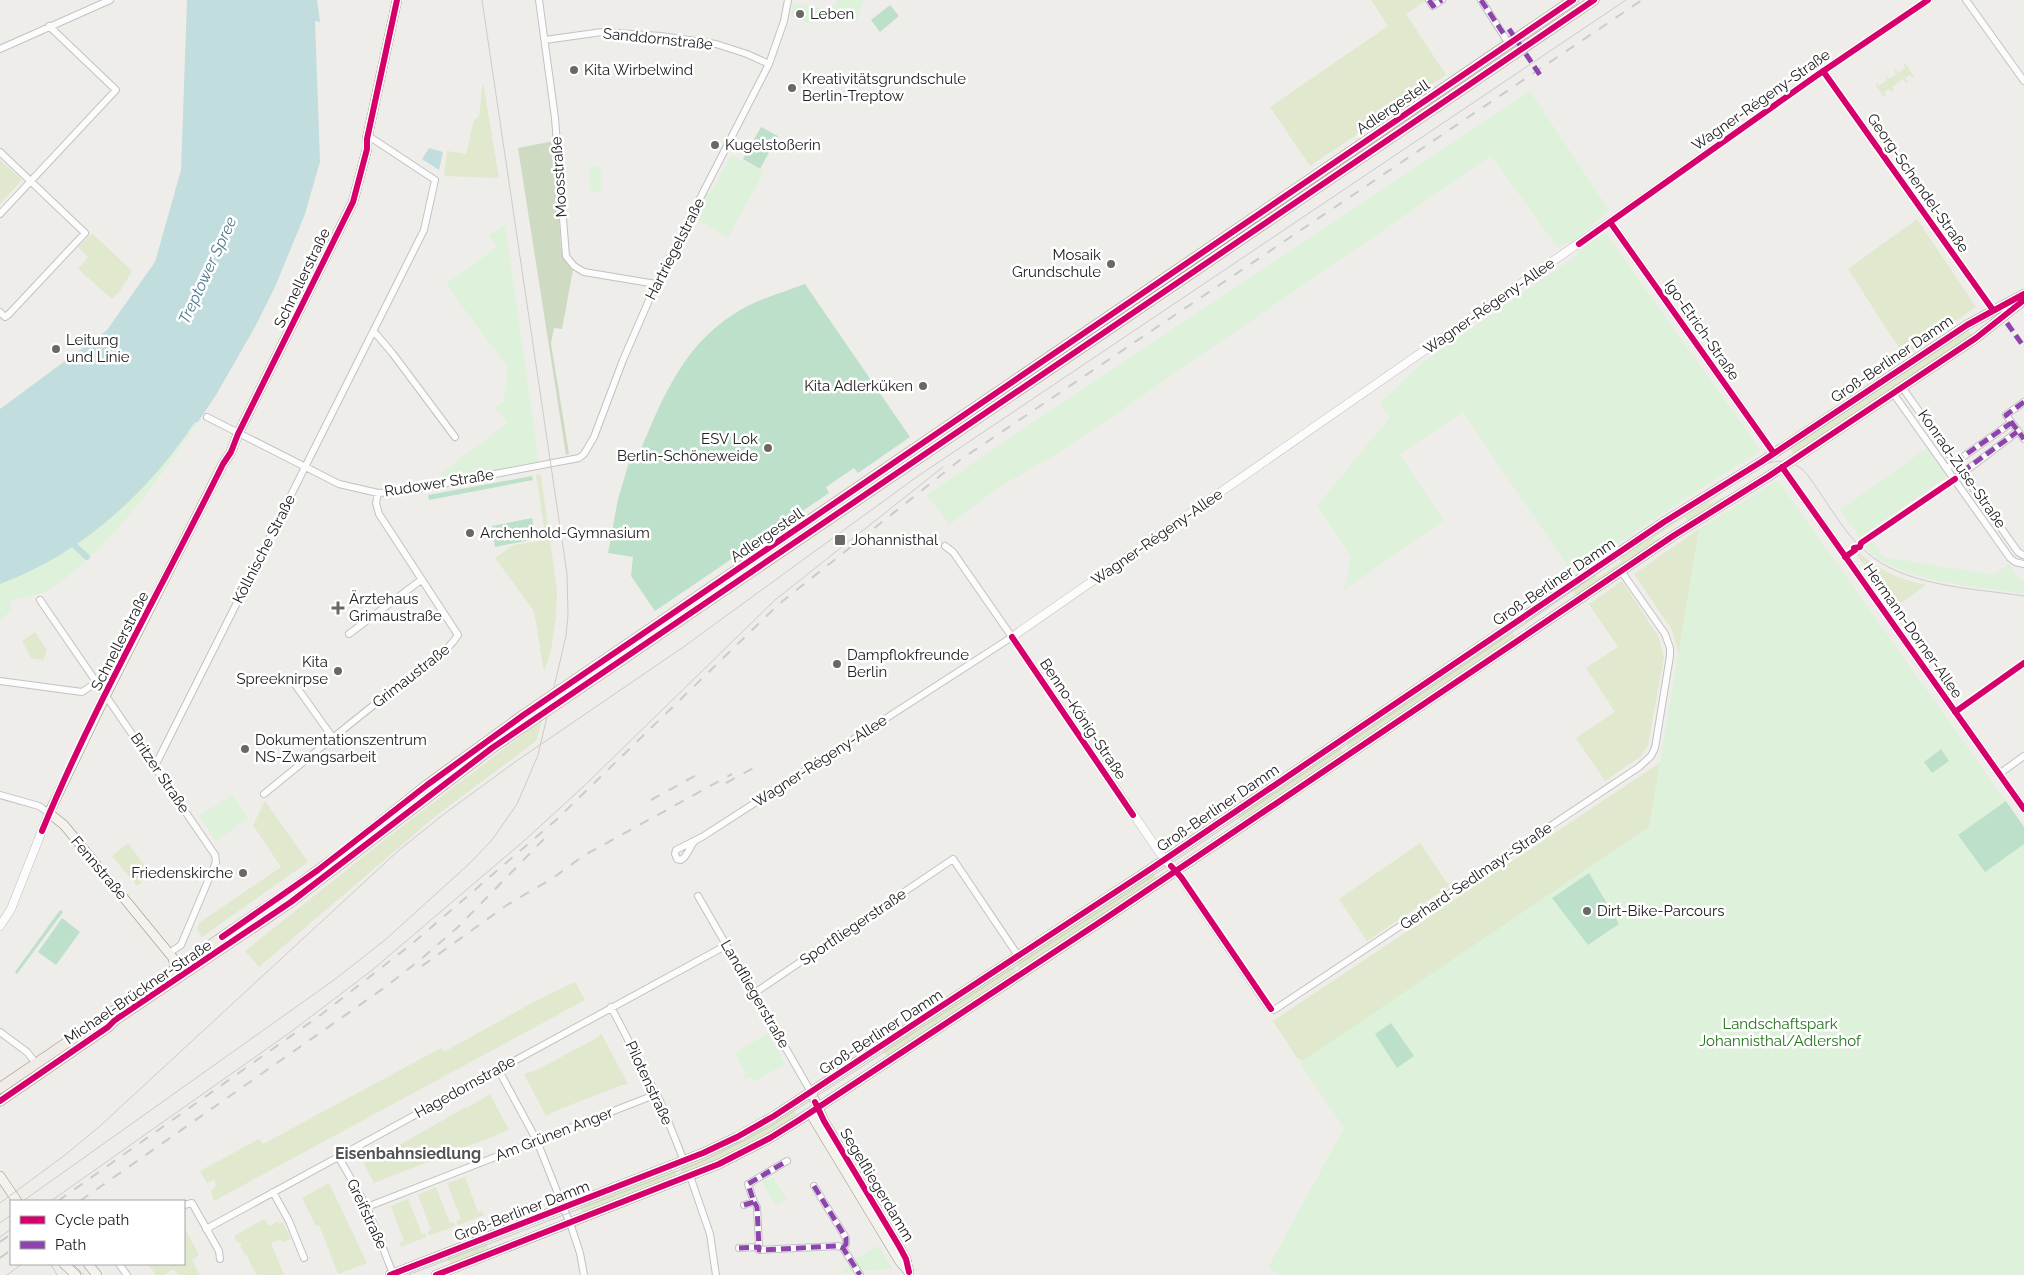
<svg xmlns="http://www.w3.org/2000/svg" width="2024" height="1275" viewBox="0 0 2024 1275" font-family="Raleway,sans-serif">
  <rect width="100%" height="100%" fill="#efedea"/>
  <!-- grass -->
  <path fill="#e0e8cd" d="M 1371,0 L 1427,0 L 1406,14 L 1446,75 L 1310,166 L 1270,107 L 1388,26 Z
    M 1904,64 L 1906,64 L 1914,77 L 1912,78 L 1910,75 L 1905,78 L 1908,82 L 1906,83 L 1903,79 L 1892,87 L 1894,90 L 1892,92 L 1889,89 L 1884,92 L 1886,96 L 1883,96 L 1876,85 L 1876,82 L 1879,86 L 1887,80 L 1885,77 L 1886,76 L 1889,79 L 1896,74 L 1894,70 L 1896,69 L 1898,73 L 1905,68 Z
    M 483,82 L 499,178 L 444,176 L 447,151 L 466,154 L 474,120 L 479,117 Z
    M 0,160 L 22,180 L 0,204 Z
    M 1917,219 L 1976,307 L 1904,356 L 1848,269 Z
    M 92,233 L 132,271 L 120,291 L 112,299 L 78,269 L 88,257 L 78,247 Z
    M 1967,328 L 1973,337 L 1795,455 L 1789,447 Z
    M 536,474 L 541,476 L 557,590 L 556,617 L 551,650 L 544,672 L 534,611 L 495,558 L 513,545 L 546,540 Z
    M 1719,491 L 1721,494 L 1709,502 L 1711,504 L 1723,497 L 1724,500 L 1689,522 L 1685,517 L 1653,538 L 1655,540 L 1661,537 L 1663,539 L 1577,597 L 1571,589 L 1594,573 L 1597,578 L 1621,562 L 1618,557 Z
    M 1699,529 L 1680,653 L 1678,652 L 1672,630 L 1634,574 Z
    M 1857,551 C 1878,569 1898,580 1926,585 L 1894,608 L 1855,552 Z
    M 1622,581 L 1658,636 L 1664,657 L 1648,745 L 1640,757 L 1605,781 L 1576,738 L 1615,712 L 1586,668 L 1618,647 L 1589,604 Z
    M 1507,631 L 1509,634 L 1512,632 L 1516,638 L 1352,749 L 1350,747 L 1347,748 L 1348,744 L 1345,741 Z
    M 35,632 L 47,650 L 43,660 L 31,658 L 22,641 Z
    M 542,720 L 536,741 L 437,815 L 259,967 L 245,951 L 387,838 Z
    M 1338,745 L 1344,754 L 1242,823 L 1238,816 L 1240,815 L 1239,812 Z
    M 1661,762 L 1649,827 L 1303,1061 L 1297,1058 L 1273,1021 Z
    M 265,801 L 308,862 L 202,937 L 197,929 L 199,923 L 281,867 L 253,825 Z
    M 128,843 L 151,874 L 137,886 L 112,856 Z
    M 1420,843 L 1449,886 L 1367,941 L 1339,899 Z
    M 1151,871 L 1157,880 L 1025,969 L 1023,967 L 1019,969 L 1017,962 Z
    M 1009,967 L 1010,969 L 1014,967 L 1016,975 L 888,1058 L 882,1050 Z
    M 575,982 L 585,1000 L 214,1201 L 211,1191 L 216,1186 L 214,1180 L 207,1183 L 200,1171 L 259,1139 L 263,1144 L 441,1048 L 444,1052 L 532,1003 Z
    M 601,1033 L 628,1084 L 622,1085 L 560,1109 L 546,1116 L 524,1074 L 539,1069 L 598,1037 Z
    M 490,1094 L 509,1130 L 374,1183 L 364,1163 L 386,1150 L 387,1152 L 466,1107 L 467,1108 Z
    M 792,1108 L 798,1116 C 761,1139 723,1158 683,1175 L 682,1173 L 680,1174 L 681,1170 L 680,1165 Z
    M 672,1169 L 673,1171 L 676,1170 L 676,1178 L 583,1214 L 579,1205 Z
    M 465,1177 L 478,1212 L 482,1211 L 484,1215 L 458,1225 L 456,1221 L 461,1219 L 447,1183 Z
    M 329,1183 L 367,1263 L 338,1274 L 319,1225 L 316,1226 L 302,1198 Z
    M 436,1187 L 450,1223 L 453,1222 L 455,1226 L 429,1236 L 428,1232 L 431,1230 L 418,1195 Z
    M 408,1199 L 422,1234 L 425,1233 L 426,1237 L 401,1247 L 399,1243 L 404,1241 L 391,1206 Z
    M 262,1220 L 265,1220 L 269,1226 L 278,1221 L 279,1224 L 283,1222 L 291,1239 L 282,1242 L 281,1239 L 271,1243 L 284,1275 L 257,1275 L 253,1269 L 254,1267 L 252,1267 L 247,1255 L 245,1255 L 240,1246 L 242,1245 L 240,1242 L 238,1243 L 234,1236 Z
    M 184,1227 L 199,1255 L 192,1260 L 200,1275 L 178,1275 L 173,1269 L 165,1275 L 156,1275 L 148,1264 L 184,1264 Z
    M 485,1241 L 489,1251 L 451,1266 L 447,1256 Z"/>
  <!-- forest -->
  <path fill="#cfdac3" d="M 554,141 L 561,248 L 564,259 L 573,270 L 562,329 L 554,328 L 551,343 L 569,454 L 566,455 L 518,148 Z"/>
  <!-- park -->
  <path fill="#def1da" d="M 837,0 L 864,0 L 856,23 L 836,15 L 831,19 L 816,16 L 813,25 L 791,16 L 793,3 L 828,9 L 834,6 Z
    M 1530,91 L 1609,210 C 1595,221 1584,234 1570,244 L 1567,242 L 1558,248 L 1491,156 L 1063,450 L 998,488 L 949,525 L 927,495 L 1033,422 Z
    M 731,156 L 734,156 L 764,172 L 728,237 L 692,218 L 707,192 L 710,194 Z
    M 590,166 L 602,167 L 601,192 L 590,191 Z
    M 505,224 L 539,462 L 441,479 L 440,474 L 508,423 L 495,407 L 503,402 L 508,368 L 446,284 L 497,247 L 489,236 Z
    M 1605,232 L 1761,451 L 1698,490 L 1572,573 L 1463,412 L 1400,455 L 1444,520 L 1344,590 L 1351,557 L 1317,506 L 1390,417 L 1380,403 L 1423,362 L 1577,255 L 1576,253 Z
    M 195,422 L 198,422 C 162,474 124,529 75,570 C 66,578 56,587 44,592 C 33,596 22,598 10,600 L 11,609 L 0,622 L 0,584 C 80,554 149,492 195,422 Z
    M 1927,448 L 1947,476 L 1860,538 L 1840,510 Z
    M 1776,481 L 1779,482 L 2024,827 L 2024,1275 L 1281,1275 L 1268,1268 L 1344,1128 L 1300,1063 L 1649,827 L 1699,529 Z
    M 1872,540 L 1884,557 L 1994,575 L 2009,564 L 2019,579 L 2024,580 L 2024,594 C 1971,585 1904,584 1863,547 Z
    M 232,795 L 248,818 L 216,841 L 199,816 Z
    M 768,1033 L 785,1064 L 754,1082 L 751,1076 L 745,1079 L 743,1075 L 746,1073 L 735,1053 Z
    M 773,1177 L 787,1200 L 775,1205 L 762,1182 Z
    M 878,1245 L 893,1269 L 838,1273 L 855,1263 L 854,1260 Z"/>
  <!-- pitch -->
  <path fill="#bce0ca" d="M 890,5 L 899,16 L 880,32 L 871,20 Z
    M 761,127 L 778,136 L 760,169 L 743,159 Z
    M 805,284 L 910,437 L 858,473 L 854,468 L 826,487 L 829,493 L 655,611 L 631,576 L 633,557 L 608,553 L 618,499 L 630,459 L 636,461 C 660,405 679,349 734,314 C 755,300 781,293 805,284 Z
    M 532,476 L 533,480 L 429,500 L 428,495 Z
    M 532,518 L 536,539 L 495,547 L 492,526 Z
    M 1941,749 L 1949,761 L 1932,773 L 1924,762 Z
    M 2006,801 L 2024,827 L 2024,844 L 1985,872 L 1958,835 Z
    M 1589,873 L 1619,924 L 1588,945 L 1552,898 Z
    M 60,910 L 63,912 L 17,974 L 15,972 Z
    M 62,918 L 80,932 L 56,965 L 38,952 Z
    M 1391,1023 L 1414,1056 L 1397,1068 L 1375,1034 Z"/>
  <!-- water -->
  <path fill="#c2dddd" d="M 187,0 L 317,0 L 320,22 L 315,21 L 320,162 L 315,179 L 305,214 L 275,287 L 255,327 L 216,395 L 198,422 L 195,422 C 148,493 81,554 0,584 L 0,409 L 107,330 L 155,262 L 181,170 Z
    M 429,148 L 443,152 L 439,170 L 422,159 Z"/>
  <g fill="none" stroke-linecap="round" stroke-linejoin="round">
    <!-- canal -->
    <path stroke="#c2dddd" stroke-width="6" d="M 75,546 L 87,557"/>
    <!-- minor casing -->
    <g stroke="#c2c2c0" stroke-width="8">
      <path id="minor" d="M 539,0 L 555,118 L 566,256 L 574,266 L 584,272 L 656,284
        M 1429,0 L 1433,6 L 1442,0
        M 1481,0 L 1509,44
        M 1966,0 L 2024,81
        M 545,40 L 602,32 L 661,36 L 716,44 L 747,54 L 769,64
        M 0,49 L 110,0
        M 1823,71 L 1993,310
        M 0,152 L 85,233 L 9,314 L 5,317 L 0,312
        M 0,214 L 116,90 L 49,26
        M 373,332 L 377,335 L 393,354 L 455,437
        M 1902,387 L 2018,552 L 2023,555
        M 1893,393 L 2010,558 L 2015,562 L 2024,564
        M 2024,402 L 2006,415 L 2024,439
        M 207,417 L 339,484 L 378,493 L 406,491 L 579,458 L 584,454 L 594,437 L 623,360 L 656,284 L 769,64 L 784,21 L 788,0
        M 1947,468 L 2011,423
        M 1955,479 L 2017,432
        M 40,600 L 215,855 L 216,862 L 181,945 L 169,953
        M 349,634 L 421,580
        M 291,679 L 333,738
        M 0,681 L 82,692 L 97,682
        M 155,766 L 424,230 L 435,180 L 367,135
        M 1999,774 L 2024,756
        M 264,794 C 307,759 349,724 393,690 C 414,673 443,658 458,635 L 379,514 L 376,503 L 378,493
        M 0,795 L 39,806 L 49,813
        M 695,841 C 689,847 688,856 681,860 L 677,859 L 675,854 L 676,850 L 702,837 L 1012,637 L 953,552 L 945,546
        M 1176,871 L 1269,1008 L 1274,1010 L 1639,767 L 1651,756 L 1655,748 L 1670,656 L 1670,648 L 1665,634 L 1621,571
        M 698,896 L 811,1092
        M 753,994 L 953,859 L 1019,957
        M 611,1007 L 660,1101 L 684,1161
        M 0,1032 L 27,1052 L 36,1063
        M 498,1069 L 537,1141 L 572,1229 L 580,1253 L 584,1275
        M 338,1156 L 367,1207 L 393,1274
        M 690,1176 L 710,1234 L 716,1275
        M 814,1186 L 846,1238 L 846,1244 L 843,1248
        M 273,1192 L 289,1221 L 304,1258
        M 754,1202 L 757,1207 L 759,1247
        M 184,1205 L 192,1203 L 219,1251 L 220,1259
        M 744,1205 L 754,1202 L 748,1184 L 787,1161
        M 367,1207 L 657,1094
        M 206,1229 L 725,946
        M 739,1248 L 759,1247 L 759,1250 L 838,1246 L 843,1248 L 860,1275
        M 119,1264 L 127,1275"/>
    </g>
    <!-- tertiary casing -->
    <g stroke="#c2c2c0" stroke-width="9">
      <path id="tertiary" d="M 1610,222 L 1773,452
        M 1782,467 L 2024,809
        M 1176,871 L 1164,859 L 1012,637 L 1615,218 L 1816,76 L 1928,0
        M 0,926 L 11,909 L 49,813"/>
    </g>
    <!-- secondary casing -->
    <g stroke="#989684" stroke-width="10">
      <path id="secondary" d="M 173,973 L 175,969 L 173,958 L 64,825 L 49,813 L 106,695 L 223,464 L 231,452 L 238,434 L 353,202 L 367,149 L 367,139 L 397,0
        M 811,1092 L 824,1121 L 899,1246 L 906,1259 L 909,1272
        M 810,1113 L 900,1262 L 908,1271
        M 0,1176 L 17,1201
        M 64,1264 L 76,1275
        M 88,1264 L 97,1275
        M 390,1275 L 703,1153 L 737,1137 L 774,1116 L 1152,868 L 1664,522 L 1761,462 L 1967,325 L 2024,294
        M 436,1275 L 719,1164 L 770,1138 L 799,1120 L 1106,918 L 1673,536 L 1769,476 L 1976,338 L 2024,300"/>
    </g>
    <!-- primary casing -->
    <g stroke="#a39689" stroke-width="11">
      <path id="primary" d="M 0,1088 L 287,893 L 342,853 L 427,785 L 522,716 L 1573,0
        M 0,1101 L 108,1027 L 115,1020 L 291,902 L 492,748 L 1594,0"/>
    </g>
    <!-- minor -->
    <use href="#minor" stroke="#fdfcfc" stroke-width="6"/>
    <!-- tertiary -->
    <use href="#tertiary" stroke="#fdfcfc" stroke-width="8"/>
    <!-- secondary -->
    <use href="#secondary" stroke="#f3f2ed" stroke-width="9"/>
    <!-- primary -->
    <use href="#primary" stroke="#f0ebe7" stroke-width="10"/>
    <!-- tram -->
    <path stroke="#cbcbcb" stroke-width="1" d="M 23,1201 L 334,980 L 385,940 L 470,863 L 492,840 L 517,804 L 538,755 L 566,636 L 568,615 L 567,574 L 482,0
      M 51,1201 L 292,1031 L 371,971 L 525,840 L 584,786 L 775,600 L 943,467
      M 0,1203 L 65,1155 L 100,1126 L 398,851 L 444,814 L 515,762 L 682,648 L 918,476 L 1626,0
      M 0,1223 L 11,1215
      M 0,1237 L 11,1229
      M 47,1264 L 52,1266 L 57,1275
      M 73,1264 L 84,1275
      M 7,1275 L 22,1264
      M 408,1275 L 701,1162 L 745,1140 L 771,1126 L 1123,896 L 1526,623 L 1660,530 L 1766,464 C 1777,460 1788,460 1799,467 C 1807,472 1813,483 1818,490 C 1833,511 1846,535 1865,551 C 1905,587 1972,588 2024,596"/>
    <!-- rail -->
    <path stroke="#cbcbcb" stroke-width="2" stroke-dasharray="10 10" stroke-linecap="butt" d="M 726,783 L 761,764
      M 651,800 L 702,772
      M 422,966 L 507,905 L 553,878 L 583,856 L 732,774
      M 58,1201 L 322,1014 L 413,943 L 556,820 L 779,604 L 960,460 L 1642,0
      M 80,1201 L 384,988 L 420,960 L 458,927 L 546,837
      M 0,1242 L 11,1234
      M 0,1258 L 11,1250"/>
    <!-- quiet -->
    <path stroke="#8e44ad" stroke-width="5" stroke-dasharray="10 5" stroke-linecap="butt" d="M 1429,0 L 1433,6 L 1442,0
      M 1481,0 L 1505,36
      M 1509,29 L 1542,78
      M 2007,323 L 2024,347
      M 2024,402 L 2006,415 L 2024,439
      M 1955,462 L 2011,423
      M 1962,472 L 2017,432
      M 814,1186 L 846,1238 L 846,1244 L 843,1248
      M 754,1202 L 757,1207 L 759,1247
      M 744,1205 L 754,1202 L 748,1184 L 787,1161
      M 739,1248 L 759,1247 L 759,1250 L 838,1246 L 843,1248 L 860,1275"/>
    <!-- cycleway casing -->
    <g stroke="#fff" stroke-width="9">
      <path id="cycleway" d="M 1823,71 L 1993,310
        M 1610,222 L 1773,452
        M 1579,244 L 1816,76 L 1928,0
        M 1782,467 L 2024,809
        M 1845,557 L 1855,550 L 1854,548 L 1860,547 L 1861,543 L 1955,479
        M 1012,637 L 1133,815
        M 1955,712 L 2024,663
        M 42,831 C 94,705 163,586 223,464 L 231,452 L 238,434 L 353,202 L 367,149 L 367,139 L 397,0
        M 1171,866 L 1181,877 L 1271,1009
        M 222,937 L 318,870 L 427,785 L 522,716 L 1573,0
        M 0,1101 L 108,1027 L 115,1020 L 291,902 L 492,748 L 1594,0
        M 815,1102 L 824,1121 L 899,1246 L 906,1259 L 909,1272
        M 390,1275 L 703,1153 L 737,1137 L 774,1116 L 1152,868 L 1664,522 L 1761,462 L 1967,325 L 2024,294
        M 436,1275 L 719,1164 L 770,1138 L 799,1120 L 1106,918 L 1673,536 L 1769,476 L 1976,338 L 2024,300"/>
    </g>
    <!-- cycleway -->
    <use href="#cycleway" stroke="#d6006c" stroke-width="6"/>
  </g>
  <!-- markers -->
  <g fill="#696867" stroke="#fff" stroke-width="2">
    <circle cx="800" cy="14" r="5"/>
    <circle cx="574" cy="70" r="5"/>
    <circle cx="792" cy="88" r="5"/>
    <circle cx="715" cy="145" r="5"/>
    <circle cx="1111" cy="264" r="5"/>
    <circle cx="56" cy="349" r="5"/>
    <circle cx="923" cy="386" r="5"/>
    <circle cx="768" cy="448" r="5"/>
    <circle cx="470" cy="533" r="5"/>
    <rect x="834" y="534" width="12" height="12" rx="2.5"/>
    <path d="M335.5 600.5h5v5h5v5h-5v5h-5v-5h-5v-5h5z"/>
    <circle cx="837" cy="664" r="5"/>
    <circle cx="338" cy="671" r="5"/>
    <circle cx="245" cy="749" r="5"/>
    <circle cx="243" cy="873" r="5"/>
    <circle cx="1587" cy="911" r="5"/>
  </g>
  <g text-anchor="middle" stroke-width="5" stroke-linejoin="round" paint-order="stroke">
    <!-- poi labels -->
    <g font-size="15" fill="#212121" stroke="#fff" text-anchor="start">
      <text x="810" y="19">Leben</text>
      <text x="584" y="75">Kita Wirbelwind</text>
      <text x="802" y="84">Kreativitätsgrundschule<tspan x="802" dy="17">Berlin-Treptow</tspan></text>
      <text x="725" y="150">Kugelstoßerin</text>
      <text x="1101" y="260" text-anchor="end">Mosaik<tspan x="1101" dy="17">Grundschule</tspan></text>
      <text x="66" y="345">Leitung<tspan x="66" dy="17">und Linie</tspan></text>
      <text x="913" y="391" text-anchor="end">Kita Adlerküken</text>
      <text x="758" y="444" text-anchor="end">ESV Lok<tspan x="758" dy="17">Berlin-Schöneweide</tspan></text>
      <text x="480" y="538">Archenhold-Gymnasium</text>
      <text x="851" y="545">Johannisthal</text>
      <text x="349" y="604">Ärztehaus<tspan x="349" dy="17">Grimaustraße</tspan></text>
      <text x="847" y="660">Dampflokfreunde<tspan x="847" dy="17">Berlin</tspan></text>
      <text x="328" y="667" text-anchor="end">Kita<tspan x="328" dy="17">Spreeknirpse</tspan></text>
      <text x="255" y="745">Dokumentationszentrum<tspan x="255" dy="17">NS-Zwangsarbeit</tspan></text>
      <text x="233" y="878" text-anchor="end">Friedenskirche</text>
      <text x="1597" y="916">Dirt-Bike-Parcours</text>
    </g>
    <!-- street labels -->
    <g font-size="15" fill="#212121" stroke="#fff">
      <text transform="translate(658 39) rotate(6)" y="5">Sanddornstraße</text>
      <text transform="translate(1761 100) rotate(-35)" y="5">Wagner-Régeny-Straße</text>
      <text transform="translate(1393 107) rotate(-34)" y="5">Adlergestell</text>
      <text transform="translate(559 177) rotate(-94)" y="5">Moosstraße</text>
      <text transform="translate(1918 183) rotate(55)" y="5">Georg-Schendel-Straße</text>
      <text transform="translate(675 249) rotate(-63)" y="5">Hartriegelstraße</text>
      <text transform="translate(302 278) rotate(-64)" y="5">Schnellerstraße</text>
      <text transform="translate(1489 306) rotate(-35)" y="5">Wagner-Régeny-Allee</text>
      <text transform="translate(1702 330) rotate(55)" y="5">Igo-Etrich-Straße</text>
      <text transform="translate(1892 359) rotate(-34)" y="5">Groß-Berliner Damm</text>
      <text transform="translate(1962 469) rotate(55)" y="5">Konrad-Zuse-Straße</text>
      <text transform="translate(439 483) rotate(-9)" y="5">Rudower Straße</text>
      <text transform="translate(767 535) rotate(-34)" y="5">Adlergestell</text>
      <text transform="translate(1157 537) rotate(-35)" y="5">Wagner-Régeny-Allee</text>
      <text transform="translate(264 549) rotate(-63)" y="5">Köllnische Straße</text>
      <text transform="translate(1554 582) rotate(-34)" y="5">Groß-Berliner Damm</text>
      <text transform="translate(1913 631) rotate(55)" y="5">Hermann-Dorner-Allee</text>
      <text transform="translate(120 641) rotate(-63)" y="5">Schnellerstraße</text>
      <text transform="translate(411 676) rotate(-38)" y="5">Grimaustraße</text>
      <text transform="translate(1083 719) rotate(56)" y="5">Benno-König-Straße</text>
      <text transform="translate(820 761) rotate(-33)" y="5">Wagner-Régeny-Allee</text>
      <text transform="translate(160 773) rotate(56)" y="5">Britzer Straße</text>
      <text transform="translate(1218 808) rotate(-34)" y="5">Groß-Berliner Damm</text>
      <text transform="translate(99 868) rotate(50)" y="5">Fennstraße</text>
      <text transform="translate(1476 876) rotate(-34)" y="5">Gerhard-Sedlmayr-Straße</text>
      <text transform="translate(853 927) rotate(-34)" y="5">Sportfliegerstraße</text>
      <text transform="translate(138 992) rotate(-34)" y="5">Michael-Brückner-Straße</text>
      <text transform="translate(755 994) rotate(60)" y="5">Landfliegerstraße</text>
      <text transform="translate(881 1032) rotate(-33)" y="5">Groß-Berliner Damm</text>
      <text transform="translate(649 1083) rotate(65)" y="5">Pilotenstraße</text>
      <text transform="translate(465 1087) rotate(-29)" y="5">Hagedornstraße</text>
      <text transform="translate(554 1134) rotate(-21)" y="5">Am Grünen Anger</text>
      <text transform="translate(877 1185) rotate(59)" y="5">Segelfliegerdamm</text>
      <text transform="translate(522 1211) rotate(-21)" y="5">Groß-Berliner Damm</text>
      <text transform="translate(367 1214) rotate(65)" y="5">Greifstraße</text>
    </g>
    <!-- park labels -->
    <g font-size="15" fill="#22741a" stroke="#fff">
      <text x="1780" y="1029">Landschaftspark<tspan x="1780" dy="17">Johannisthal/Adlershof</tspan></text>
    </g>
    <!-- water labels -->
    <g font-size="16" font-style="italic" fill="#4e7a90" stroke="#fff">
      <text transform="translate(207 270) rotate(-65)" y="6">Treptower Spree</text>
    </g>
    <!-- neighbourhood labels -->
    <g font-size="16" font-weight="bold" fill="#545454" stroke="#fff">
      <text x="408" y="1159">Eisenbahnsiedlung</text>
    </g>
  </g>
  <!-- legend -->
  <rect x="10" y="1200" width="175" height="65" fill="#ffffff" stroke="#a6a6a6"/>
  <rect x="20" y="1216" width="25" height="8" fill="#d6006c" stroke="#a6a6a6"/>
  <text x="55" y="1225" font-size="15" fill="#212121">Cycle path</text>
  <rect x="20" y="1241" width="25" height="8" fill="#8e44ad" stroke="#a6a6a6"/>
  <text x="55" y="1250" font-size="15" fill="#212121">Path</text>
</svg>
